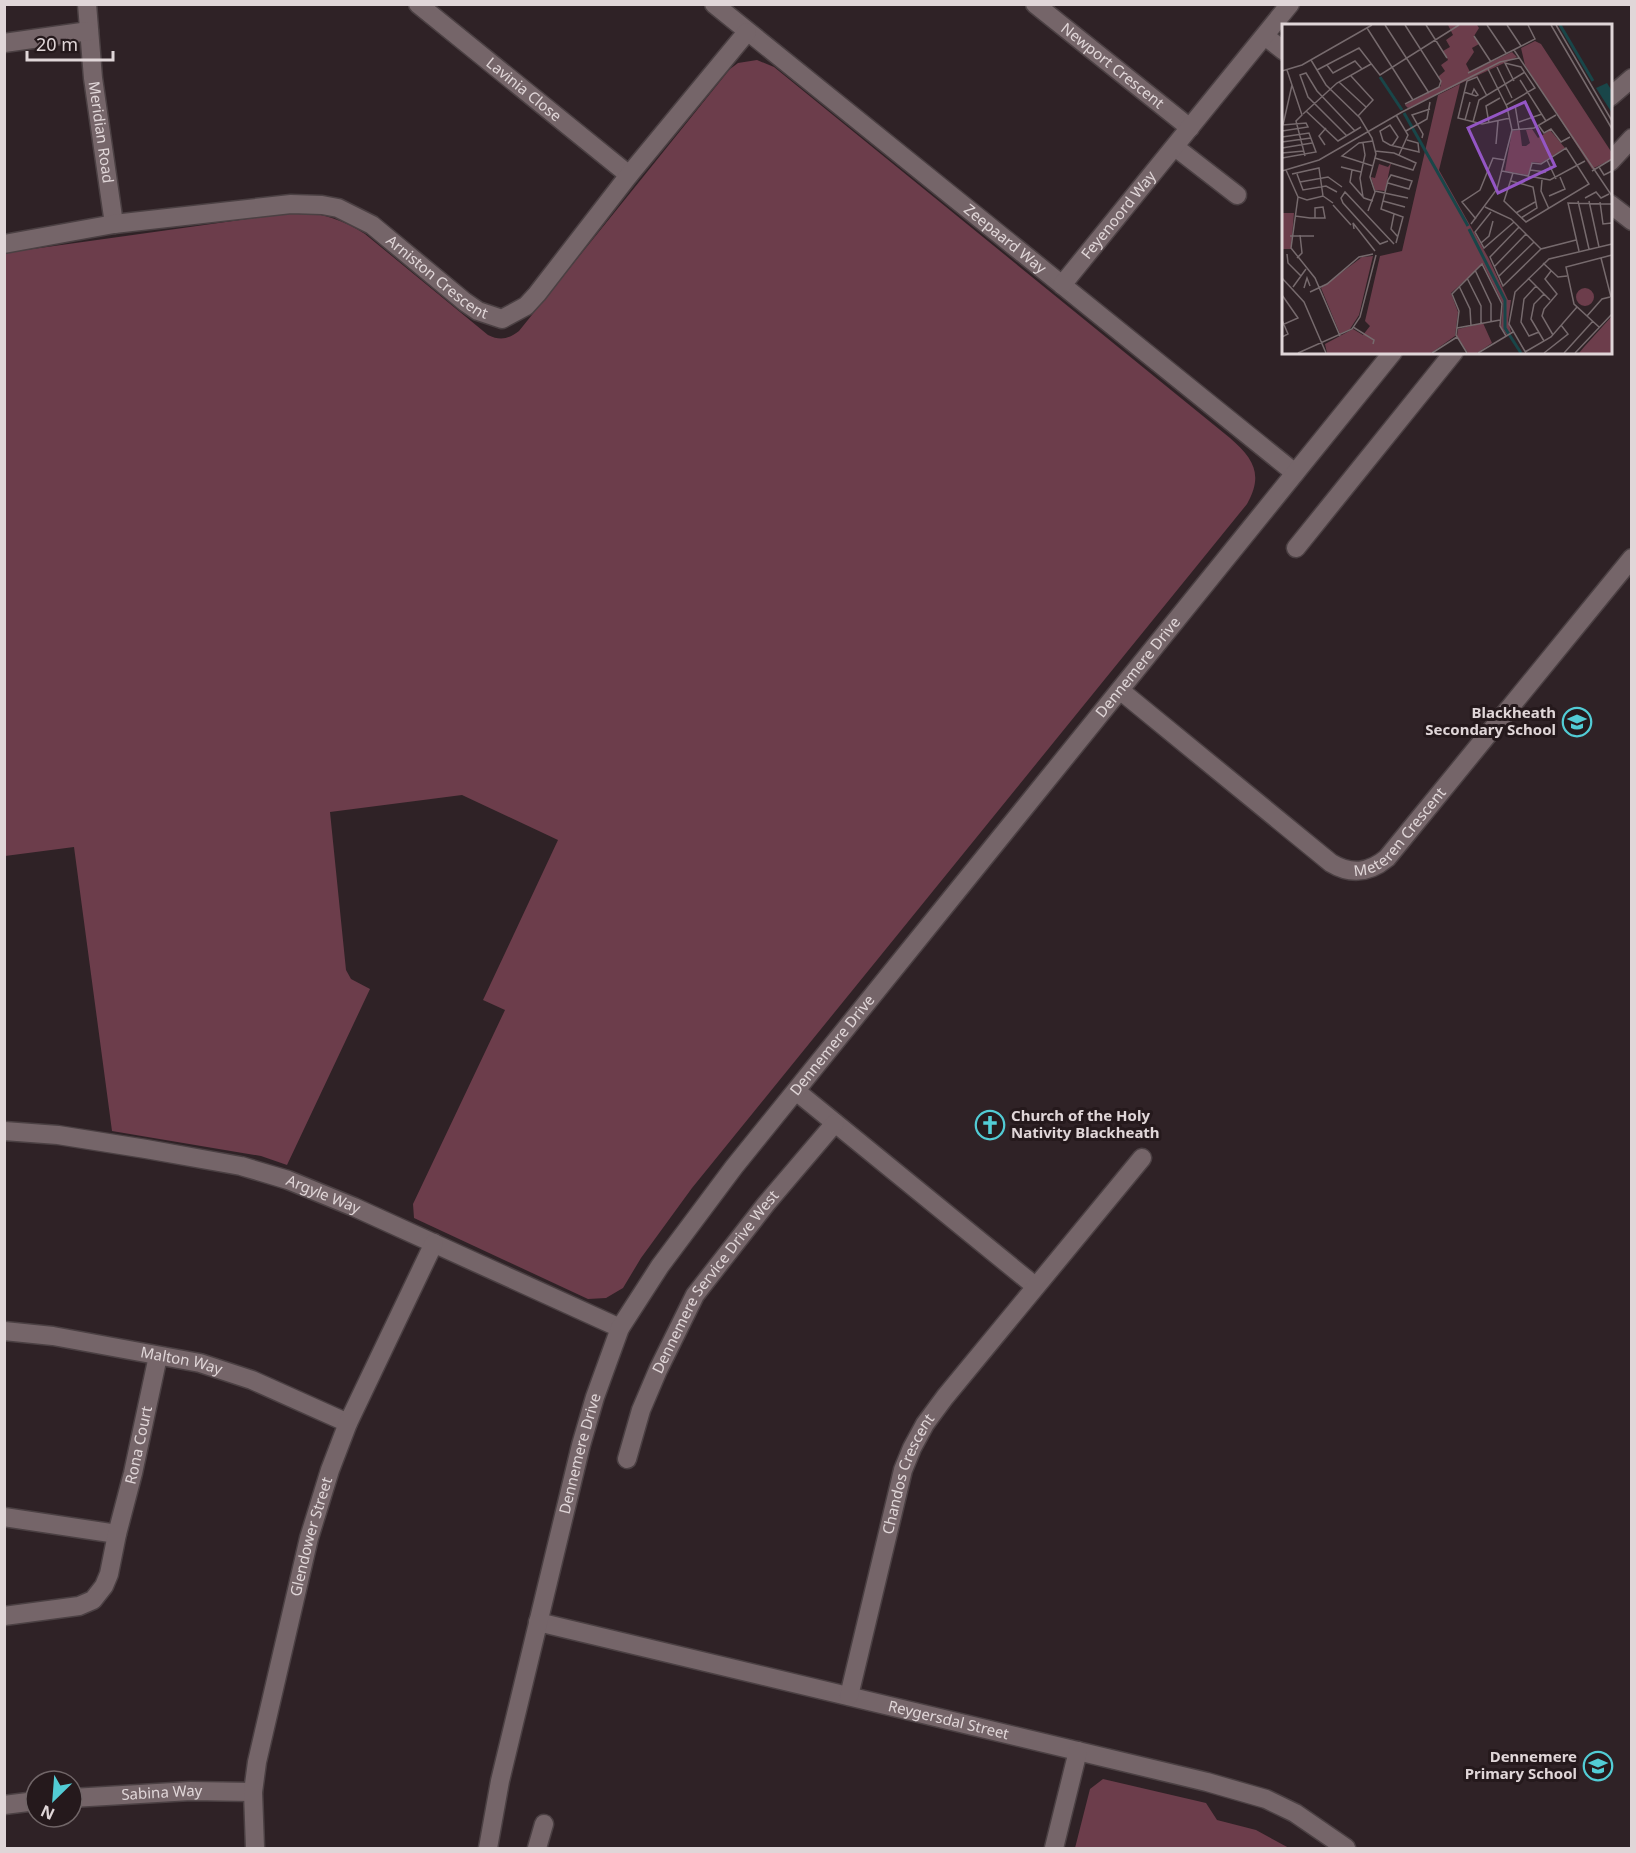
<svg xmlns="http://www.w3.org/2000/svg" width="1636" height="1853" viewBox="0 0 1636 1853" font-family="'Noto Sans',sans-serif">
  <rect width="100%" height="100%" fill="#2f2226"/>
  <!-- green -->
  <path fill="#6c3d4b" d="M 757,60 L 774,67 L 1230,438 C 1253,458 1264,474 1247,504 L 692,1188 L 641,1258 L 623,1288 L 606,1298 L 588,1299 L 414,1218 L 413,1204 L 505,1010 L 483,1000 L 558,840 L 462,795 L 330,812 L 346,970 L 351,979 L 370,989 L 287,1165 L 261,1156 L 112,1131 L 74,847 L 5,856 L 4,253 L 298,212 C 323,213 343,220 365,234 L 488,335 C 500,341 509,339 519,331 L 730,69 L 738,63 Z
    M 1103,1779 L 1206,1803 L 1217,1820 L 1256,1830 L 1289,1848 L 1075,1848 L 1090,1789 Z"/>
  <g fill="none" stroke-linecap="round" stroke-linejoin="round">
    <!-- street casing -->
    <g stroke="#4b4043" stroke-width="21">
      <g id="street">
        <path id="s1" d="M 87,4 L 93,78 L 114,224"/>
        <path id="s2" d="M 418,4 L 629,175"/>
        <path id="s3" d="M 714,4 L 1295,473"/>
        <path id="s4" d="M 1035,4 L 1190,128"/>
        <path d="M 1265,36 L 1284,51"/>
        <path d="M 4,43 L 89,31"/>
        <path d="M 1610,97 L 1632,78"/>
        <path d="M 1175,147 L 1237,195"/>
        <path d="M 1610,162 L 1632,138"/>
        <path d="M 1610,204 L 1632,221"/>
        <path id="s5" d="M 4,244 L 114,224 L 291,204 L 322,205 L 338,208 L 372,225 L 465,302 L 478,311 L 502,319 L 526,306 L 537,294 L 629,175 L 747,32"/>
        <path id="s6" d="M 1062,285 L 1290,4"/>
        <path d="M 1296,548 L 1454,352"/>
        <path id="s7" d="M 1121,691 L 1331,863 C 1351,875 1369,873 1387,858 L 1632,558"/>
        <path d="M 796,1091 L 1035,1286"/>
        <path id="s8" d="M 4,1131 L 58,1135 L 146,1149 L 241,1166 L 288,1180 L 354,1207 L 620,1328"/>
        <path id="s9" d="M 4,1331 L 53,1336 L 200,1363 L 252,1380 L 348,1423"/>
        <path id="s10" d="M 627,1459 L 641,1410 L 658,1370 L 695,1295 L 766,1204 L 835,1123"/>
        <path d="M 4,1517 L 117,1534"/>
        <path id="s11" d="M 4,1616 L 79,1606 L 93,1600 L 104,1586 L 109,1574 L 117,1534 L 133,1473 L 158,1356"/>
        <path id="s12" d="M 538,1622 L 1207,1782 L 1266,1799 L 1295,1813 L 1346,1848"/>
        <path id="s13" d="M 849,1696 L 903,1470 L 912,1448 L 925,1424 L 945,1397 L 1142,1158"/>
        <path id="s14" d="M 72,1798 L 191,1791 L 253,1792"/>
        <path d="M 4,1805 L 36,1801"/>
        <path id="s15" d="M 255,1848 L 253,1792 L 257,1762 L 309,1538 L 330,1470 L 348,1423 L 434,1243"/>
        <path id="s16" d="M 488,1848 L 500,1781 L 581,1445 L 595,1397 L 620,1328 L 660,1266 L 734,1167 L 1393,352"/>
        <path d="M 537,1848 L 544,1824"/>
        <path d="M 1054,1848 L 1078,1751"/>
      </g>
    </g>
    <!-- street -->
    <use href="#street" stroke="#756569" stroke-width="18"/>
  </g>
  <!-- icons -->
  <defs>
    <g id="school-ring" transform="scale(1.5)"><circle r="9.5" fill="#25191c" stroke="#52ccd5" stroke-width="1.5"/><path d="M0-5L7-2L0 1L-7-2ZM-4 1L0 2.5L4 1V4Q0 6-4 4Z" fill="#52ccd5"/></g>
    <g id="church-ring" transform="scale(1.5)"><circle r="9.5" fill="#25191c" stroke="#52ccd5" stroke-width="1.5"/><path d="M-1.2-6h2.4v3.5h3.3v2.4h-3.3V6h-2.4V-.1h-3.3v-2.4h3.3Z" fill="#52ccd5"/></g>
  </defs>
  <g fill-rule="evenodd">
    <use href="#school-ring" x="1577" y="722"/>
    <use href="#church-ring" x="990" y="1125"/>
    <use href="#school-ring" x="1598" y="1766"/>
  </g>
  <g text-anchor="middle" stroke-width="6" stroke-linejoin="round" paint-order="stroke">
    <!-- street labels -->
    <g font-size="15" fill="#e0d6d8" stroke="#25191c">
      <text dy="5" stroke="none"><textPath href="#s4" startOffset="99">Newport Crescent</textPath></text>
      <text dy="5" stroke="none"><textPath href="#s2" startOffset="136">Lavinia Close</textPath></text>
      <text dy="5" stroke="none"><textPath href="#s1" startOffset="129">Meridian Road</textPath></text>
      <text dy="5" stroke="none"><textPath href="#s6" startOffset="90">Feyenoord Way</textPath></text>
      <text dy="5" stroke="none"><textPath href="#s3" startOffset="374">Zeepaard Way</textPath></text>
      <text dy="5" stroke="none"><textPath href="#s5" startOffset="459">Arniston Crescent</textPath></text>
      <text dy="5" stroke="none"><textPath href="#s16" startOffset="1377">Dennemere Drive</textPath></text>
      <text dy="5" stroke="none"><textPath href="#s7" startOffset="358">Meteren Crescent</textPath></text>
      <text dy="5" stroke="none"><textPath href="#s16" startOffset="891">Dennemere Drive</textPath></text>
      <text dy="5" stroke="none"><textPath href="#s8" startOffset="327">Argyle Way</textPath></text>
      <text dy="5" stroke="none"><textPath href="#s10" startOffset="200">Dennemere Service Drive West</textPath></text>
      <text dy="5" stroke="none"><textPath href="#s9" startOffset="180">Malton Way</textPath></text>
      <text dy="5" stroke="none"><textPath href="#s11" startOffset="254">Rona Court</textPath></text>
      <text dy="5" stroke="none"><textPath href="#s16" startOffset="405">Dennemere Drive</textPath></text>
      <text dy="5" stroke="none"><textPath href="#s13" startOffset="230">Chandos Crescent</textPath></text>
      <text dy="5" stroke="none"><textPath href="#s15" startOffset="318">Glendower Street</textPath></text>
      <text dy="5" stroke="none"><textPath href="#s12" startOffset="422">Reygersdal Street</textPath></text>
      <text dy="5" stroke="none"><textPath href="#s14" startOffset="90">Sabina Way</textPath></text>
    </g>
    <!-- poi labels -->
    <g font-size="15" font-weight="bold" fill="#e0d6d8" stroke="#25191c" text-anchor="end">
      <text x="1556" y="718">Blackheath<tspan x="1556" dy="17">Secondary School</tspan></text>
      <text x="1011" y="1121" text-anchor="start">Church of the Holy<tspan x="1011" dy="17">Nativity Blackheath</tspan></text>
      <text x="1577" y="1762">Dennemere<tspan x="1577" dy="17">Primary School</tspan></text>
    </g>
  </g>
  <!-- overview -->
  <g transform="translate(1282 24)">
    <rect width="330" height="330" fill="#2f2226"/>
    <path d="M 166,1 L 195,1 L 197,4 L 192,12 L 197,20 L 190,24 L 192,28 L 184,40 L 188,48 L 230,28 L 235,33 L 126,84 L 123,81 L 159,62 L 157,52 L 163,47 L 159,41 L 166,36 L 161,27 L 168,23 L 164,16 L 171,11 ZM 253,17 L 259,20 L 330,129 L 330,135 L 310,145 L 243,41 L 239,24 ZM 178,60 L 157,146 L 207,235 L 226,276 L 229,276 L 226,297 L 229,308 L 225,311 L 219,303 L 221,280 L 201,240 L 169,269 L 176,288 L 173,312 L 149,329 L 45,329 L 43,320 L 71,305 L 81,311 L 88,302 L 83,297 L 98,232 L 120,227 L 156,71 ZM 250,105 L 256,114 L 268,106 L 283,124 L 259,139 L 250,138 L 246,151 L 223,147 L 230,107 L 238,106 L 240,122 L 244,122 L 248,119 L 244,106 ZM 109,139 L 103,167 L 93,166 L 89,153 L 93,154 L 97,140 L 106,143 ZM 0,189 L 12,189 L 9,225 L 0,225 ZM 91,232 L 77,291 L 68,305 L 58,310 L 39,264 L 80,233 ZM294 273a9 9 0 1 1 18 0a9 9 0 1 1-18 0ZM 330,292 L 330,329 L 297,329 L 302,323 ZM 201,299 L 210,319 L 195,329 L 186,329 L 175,312 L 176,305 Z" fill="#6c3d4b"/>
    <path d="M 325,59 L 330,67 L 330,89 L 314,64 Z" fill="#194649"/>
    <path fill="none" stroke="#194649" stroke-width="3" d="M 278,1 L 311,57M 98,53 L 120,86M 122,89 L 186,202M 187,205 L 223,276 L 223,304 L 239,329"/>
    <path fill="none" stroke="#766a6d" stroke-width="1.5" d="M 103,1 L 147,69M 144,1 L 165,34M 205,1 L 224,29M 225,1 L 239,22M 269,1 L 330,105M 274,1 L 330,97M 85,4 L 131,76M 192,12 L 209,38M 232,26 L 330,172M 29,36 L 44,61 L 78,94 L 90,114 L 94,130 L 88,153 L 93,168 L 86,187M 45,41 L 51,49 L 73,37 L 80,45M 215,43 L 230,74M 5,46 L 20,91 L 14,97 L 23,132M 35,46 L 77,24 L 98,51 L 177,1M 0,47 L 20,41 L 90,1M 186,49 L 253,15 L 246,1M 69,52 L 91,76 L 76,92M 238,56 L 264,97M 57,58 L 84,83M 182,68 L 194,72 L 196,71 L 192,65 L 190,70M 205,72 L 195,53 L 185,57 L 176,94 L 200,100 L 228,94M 123,80 L 157,63 L 159,57 L 123,1M 224,81 L 253,64 L 239,43 L 223,39 L 232,57M 233,81 L 237,105M 24,87 L 56,117 L 79,103M 21,90 L 55,59 L 89,40M 114,91 L 126,111 L 117,131M 183,96 L 188,78M 191,98 L 197,76 L 243,48M 237,98 L 260,90M 207,99 L 204,82 L 218,74M 257,102 L 262,109 L 269,105 L 279,118 L 288,113M 230,106 L 252,104 L 274,91M 0,107 L 26,103 L 24,99 L 1,101 L 10,61M 124,107 L 145,95 L 148,78M 65,112 L 26,73 L 18,51 L 24,49 L 35,67 L 73,107M 0,113 L 27,109 L 34,128 L 0,134M 140,114 L 141,110 L 130,91 L 148,85M 91,117 L 77,119 L 60,132 L 91,142M 0,118 L 29,114M 214,120 L 216,97M 43,121 L 37,112 L 44,104M 110,122 L 116,113 L 108,101 L 98,107 L 101,117 L 108,121 L 137,128 L 136,119 L 125,116M 0,124 L 30,119M 0,129 L 22,127M 93,134 L 131,146 L 134,139 L 112,129 L 93,127M 265,136 L 274,155M 59,143 L 79,148M 317,143 L 322,151 L 330,147M 4,146 L 16,173 L 25,176 L 41,172 L 51,179M 70,146 L 68,158 L 82,174 L 91,177M 248,146 L 264,148 L 259,149M 0,147 L 37,136 L 120,88 L 218,38 L 237,34M 220,147 L 268,156 L 303,137M 310,147 L 330,135M 231,149 L 222,177 L 244,198 L 307,160 L 284,124 L 259,140 L 250,139 L 246,153M 10,150 L 37,144 L 41,172M 15,150 L 21,166 L 44,162 L 55,168M 260,156 L 259,167 L 267,185M 229,157 L 251,163 L 255,184 L 239,194M 18,158 L 46,153 L 60,163M 106,159 L 127,165 L 130,157 L 109,151 L 106,156 L 99,185 L 121,193 L 114,219M 93,167 L 126,174M 267,172 L 283,165 L 278,153M 16,173 L 9,224 L 33,254 L 58,312M 81,173 L 78,154 L 83,131 L 81,119M 303,174 L 314,168 L 319,174 L 327,170M 101,177 L 123,183M 296,177 L 307,225M 307,177 L 317,223M 318,178 L 321,200 L 330,199M 51,181 L 69,201M 203,183 L 229,195 L 259,225M 209,188 L 193,208 L 202,224 L 232,198M 234,189 L 253,178M 112,190 L 109,205 L 116,213M 13,192 L 28,194 L 43,194 L 41,183 L 33,184 L 33,194M 194,195 L 180,178 L 198,166 L 211,134 L 223,136M 189,200 L 215,165 L 230,106 L 225,83 L 206,45M 237,203 L 208,233 L 221,262 L 259,225 L 294,216M 72,205 L 71,199 L 93,227M 8,212 L 32,212M 106,217 L 98,220 L 61,179 L 59,174 L 63,168 L 112,220M 199,219 L 207,212 L 211,197M 297,227 L 286,179 L 330,180M 5,230 L 6,239 L 19,252M 15,234 L 20,229 L 18,211M 319,234 L 329,273M 261,239 L 276,253 L 285,252M 212,243 L 244,210M 193,246 L 209,280 L 209,297M 269,247 L 263,255 L 275,270 L 262,285 L 260,292 L 271,311M 217,252 L 252,218M 0,254 L 22,278 L 44,329M 185,254 L 199,282 L 199,299M 246,254 L 268,276M 177,262 L 188,285 L 189,302M 254,262 L 242,275 L 239,298 L 247,312 L 257,308M 11,263 L 24,245M 22,264 L 25,254 L 28,262M 28,268 L 45,260 L 77,233 L 91,230M 262,270 L 252,280 L 249,295 L 262,317M 0,271 L 16,294 L 0,301M 305,292 L 320,275 L 328,273M 0,296 L 6,310 L 0,313M 71,303 L 92,316 L 91,320M 317,303 L 292,280 L 284,243 L 330,231M 175,304 L 218,296M 243,328 L 269,313 L 295,283M 16,329 L 70,305 L 78,293 L 94,231M 150,329 L 175,313M 185,329 L 174,311 L 177,287 L 170,270 L 200,240 L 220,280 L 218,302 L 224,312M 196,329 L 231,308M 244,329 L 227,300 L 233,268 L 267,235 L 330,220M 262,329 L 286,310 L 279,301M 282,329 L 311,297M 293,329 L 330,290"/>
    <path fill="#9456c5" fill-opacity="0.15" stroke="#9456c5" stroke-width="3" d="M 243,78 L 273,142 L 216,169 L 186,104 Z"/>
    <rect width="330" height="330" fill="none" stroke="#e0d6d8" stroke-width="3"/>
  </g>
  <!-- border -->
  <rect width="1636" height="1853" fill="none" stroke="#e0d6d8" stroke-width="12"/>
  <!-- north arrow -->
  <g transform="translate(54 1799) rotate(205)"><circle r="28" fill="#25191c" stroke="#706567" stroke-width="1.5"/>
  <path d="M0-4.5L10 22L0 15L-10 22Z" fill="#52ccd5"/>
  <text y="-9" font-size="16" font-weight="bold" text-anchor="middle" fill="#e0d6d8">N</text>
  </g>
  <!-- scale -->
  <path d="M27 51v9h86v-9" fill="none" stroke="#e0d6d8" stroke-width="3"/>
  <text x="36" y="51" font-size="18" fill="#e0d6d8" stroke="#25191c" stroke-width="4.5" paint-order="stroke">20 m</text>
</svg>
